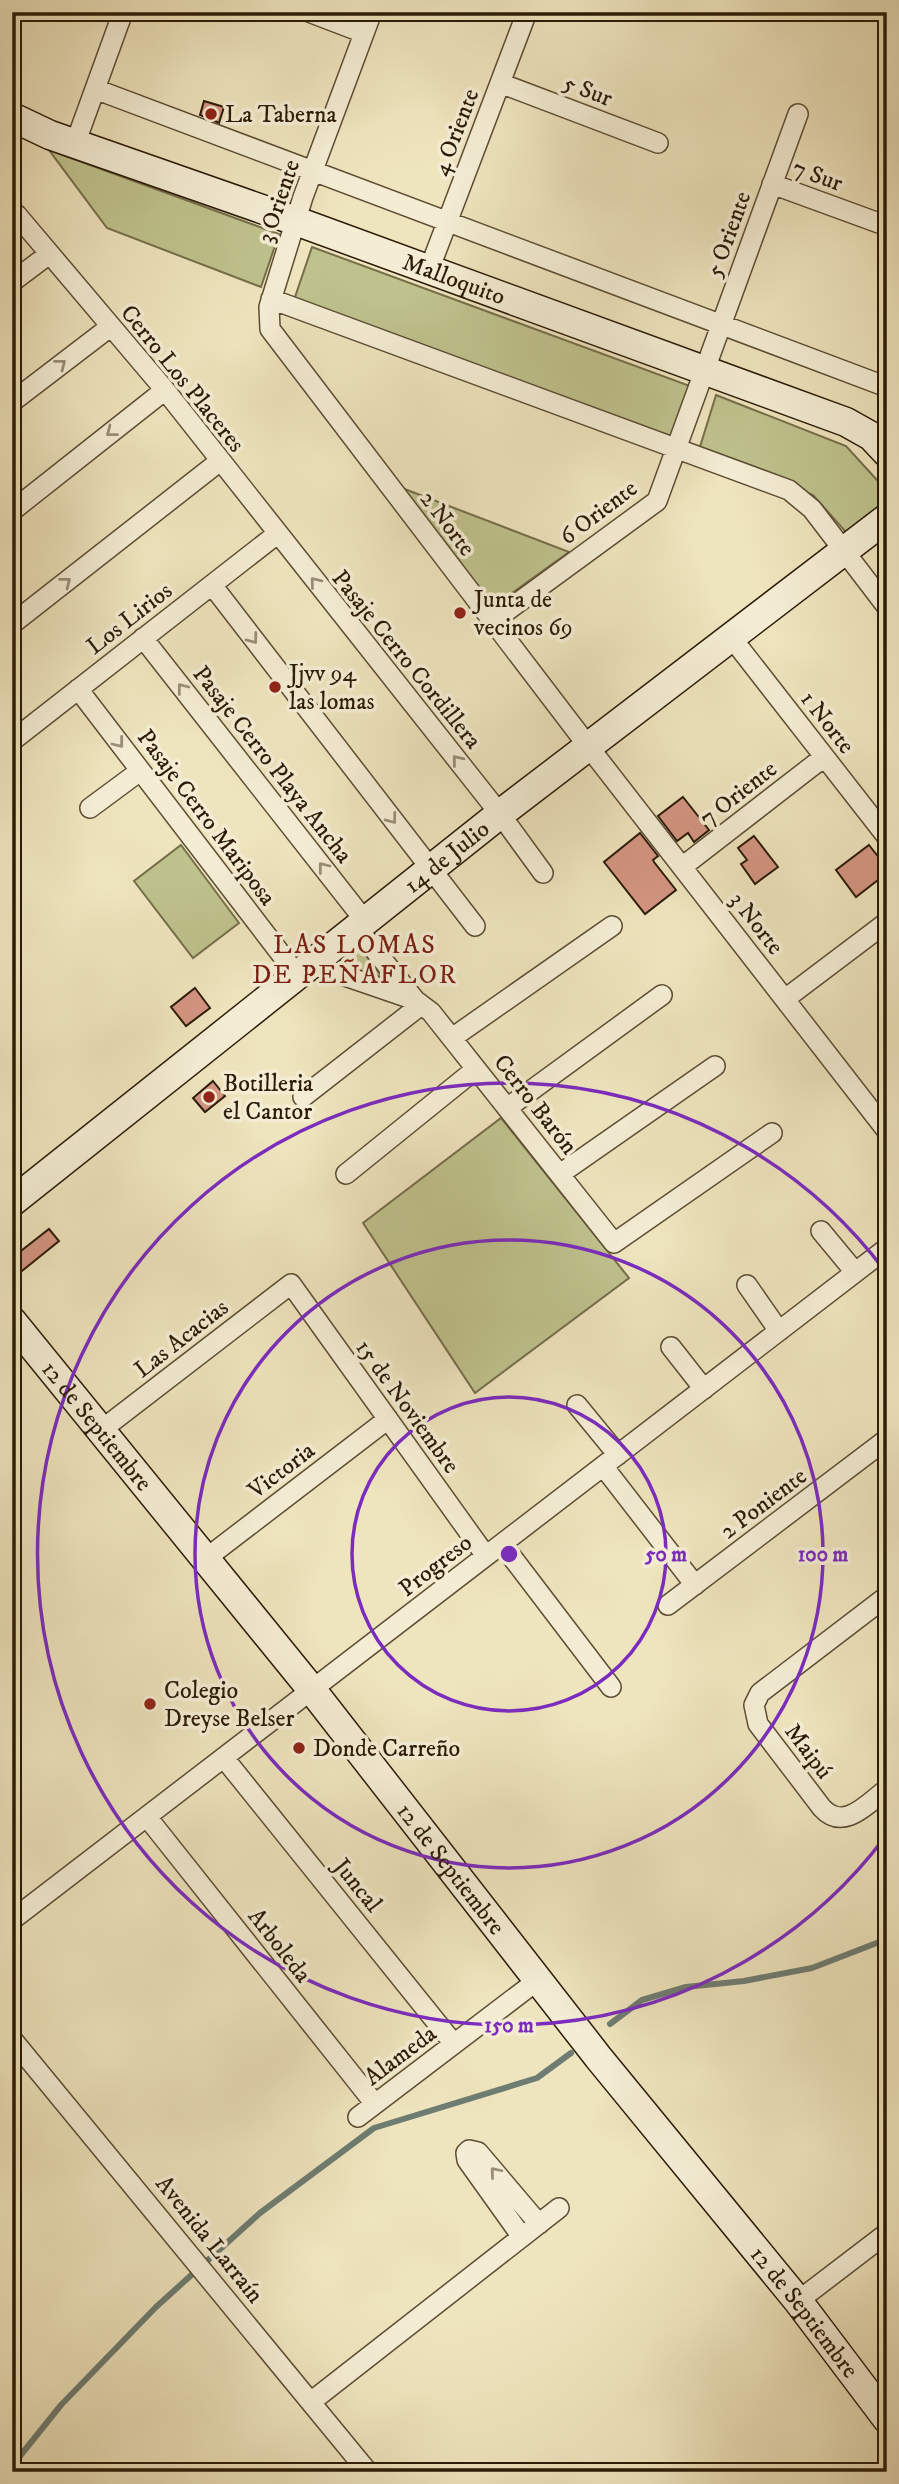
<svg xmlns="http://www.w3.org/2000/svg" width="899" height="2484" viewBox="0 0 899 2484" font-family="'IM FELL DW Pica',serif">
  <rect width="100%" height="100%" fill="#eee4bd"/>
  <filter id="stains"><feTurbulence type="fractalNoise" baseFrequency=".00286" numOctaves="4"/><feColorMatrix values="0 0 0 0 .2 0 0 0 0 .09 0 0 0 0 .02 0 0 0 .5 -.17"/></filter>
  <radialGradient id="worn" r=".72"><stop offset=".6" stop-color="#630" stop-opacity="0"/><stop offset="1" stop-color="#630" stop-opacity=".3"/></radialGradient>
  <!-- green -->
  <path fill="#bfc28d" stroke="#756e4a" stroke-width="2" d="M 49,150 L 279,234 L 261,287 L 107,228 Z
    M 312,247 L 690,386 L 671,439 L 293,303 Z
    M 716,395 L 846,446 L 887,491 L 887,511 L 852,539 L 813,495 L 699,450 Z
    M 402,488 L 569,552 L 490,609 Z
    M 181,845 L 239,923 L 193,958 L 134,881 Z
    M 355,941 L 382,977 L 329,962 Z
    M 501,1118 L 629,1278 L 475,1393 L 363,1223 Z"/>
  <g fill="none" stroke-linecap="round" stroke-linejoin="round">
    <!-- stream -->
    <path stroke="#6e7c72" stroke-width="6" d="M 610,2024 L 642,2000 L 686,1987 L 744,1981 L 812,1968 L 887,1939
      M 12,2466 L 61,2405 L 156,2307 L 260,2213 L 374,2128 L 537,2078 L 571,2053"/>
  </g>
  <!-- building -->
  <path fill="#d49582" stroke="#2b1b07" stroke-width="2" d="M 204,101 L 224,107 L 219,123 L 200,115 Z
    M 683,797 L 709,830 L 694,842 L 688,833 L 677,841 L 658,816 Z
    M 640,833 L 658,856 L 653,860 L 654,862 L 676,890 L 645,914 L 604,862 Z
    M 754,836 L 778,867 L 755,884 L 741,864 L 747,860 L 738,848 Z
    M 869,845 L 887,868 L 887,873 L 856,897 L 836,870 Z
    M 195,988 L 210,1008 L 186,1026 L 171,1007 Z
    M 213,1081 L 225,1096 L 205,1112 L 193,1098 Z
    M 49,1229 L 59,1241 L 12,1279 L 12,1258 Z"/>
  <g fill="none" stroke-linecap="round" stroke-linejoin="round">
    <!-- street casing -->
    <g stroke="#5c4d34" stroke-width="22">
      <path id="street" d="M 309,12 L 364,33
        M 372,12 L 303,197 L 269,307 L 270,329 L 588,746 L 887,1131
        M 500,83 L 658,143
        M 95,89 L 887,387
        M 75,144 L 123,12
        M 772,184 L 887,226
        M 17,215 L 165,390 L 500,814 L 543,873
        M 429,270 L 527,12
        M 12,282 L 48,255
        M 271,299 L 789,490 L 812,509 L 887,607
        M 12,402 L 110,327
        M 12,511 L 165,390
        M 212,585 L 475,926
        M 493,621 L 657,501 L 798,114
        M 12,624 L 220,461
        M 731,637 L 887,837
        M 143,638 L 365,921
        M 78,689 L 297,975
        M 12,741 L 277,534
        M 90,808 L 140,771
        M 682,867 L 824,757
        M 357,928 L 415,1000 L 431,1012 L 614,1243 L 772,1133
        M 310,964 L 415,1000
        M 785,999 L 887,922
        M 452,1038 L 612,926
        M 303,1097 L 421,1005
        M 507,1108 L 662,995
        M 346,1174 L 476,1069
        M 560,1174 L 715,1066
        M 821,1231 L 855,1272
        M 747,1285 L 779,1331
        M 671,1347 L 704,1389
        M 577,1405 L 618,1455
        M 100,1431 L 291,1284 L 486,1556
        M 603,1466 L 695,1585
        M 502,1544 L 611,1687
        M 204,1560 L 388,1419
        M 887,1596 L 760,1693 L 754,1705 L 758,1724 L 822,1808 C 844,1832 868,1803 887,1789
        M 668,1605 L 887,1439
        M 224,1758 L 454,2044
        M 147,1817 L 375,2104
        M 12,1920 L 887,1248
        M 12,2039 L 368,2472
        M 358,2117 L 538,1980
        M 522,2237 L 467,2160 L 466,2153 L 469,2150 L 478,2152 L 539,2224
        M 798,2301 L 887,2233
        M 312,2401 L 559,2208"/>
    </g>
    <!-- secondary casing -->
    <g stroke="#2b1b07" stroke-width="31">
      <g id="secondary">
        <path id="s1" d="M 12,117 L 50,135 L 296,221 L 846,422 L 871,436 L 887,453"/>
        <path id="s2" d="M 12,1202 L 500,814 L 887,518"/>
        <path id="s3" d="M 12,1321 L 312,1690 L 598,2057 L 798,2301 L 887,2419"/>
      </g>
    </g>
    <!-- street -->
    <use href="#street" stroke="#f4edd4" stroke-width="19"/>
    <!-- secondary -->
    <use href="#secondary" stroke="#f4edd4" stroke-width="28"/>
  </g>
  <!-- one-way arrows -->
  <defs><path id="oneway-chevron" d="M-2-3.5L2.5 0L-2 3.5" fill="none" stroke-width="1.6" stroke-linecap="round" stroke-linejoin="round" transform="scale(1.75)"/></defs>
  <g stroke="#9a8e78">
    <use href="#oneway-chevron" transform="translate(61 364) rotate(-38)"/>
    <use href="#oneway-chevron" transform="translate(111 432) rotate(142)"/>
    <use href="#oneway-chevron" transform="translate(66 582) rotate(-38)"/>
    <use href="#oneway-chevron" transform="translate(315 582) rotate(-129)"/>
    <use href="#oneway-chevron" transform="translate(253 639) rotate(53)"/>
    <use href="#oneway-chevron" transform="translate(182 688) rotate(-128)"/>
    <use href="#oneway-chevron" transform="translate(119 743) rotate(52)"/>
    <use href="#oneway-chevron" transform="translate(457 760) rotate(-129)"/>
    <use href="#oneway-chevron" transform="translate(392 819) rotate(53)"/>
    <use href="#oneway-chevron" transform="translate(323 867) rotate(-128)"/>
    <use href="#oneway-chevron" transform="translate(495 2172) rotate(-130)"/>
  </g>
  <!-- distance rings -->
  <g fill="none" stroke="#7b2cbf" stroke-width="3.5">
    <circle cx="509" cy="1554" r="157"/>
    <circle cx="509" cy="1554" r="314"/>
    <path d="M885 1837A471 471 0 1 1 885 1271"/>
  </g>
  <!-- markers -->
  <g fill="#8f2418" stroke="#f4edd4" stroke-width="2.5">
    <circle cx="211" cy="114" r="7"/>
    <circle cx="460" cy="613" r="7"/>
    <circle cx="275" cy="687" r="7"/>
    <circle cx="209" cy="1097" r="7"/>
    <circle cx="150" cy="1704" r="7"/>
    <circle cx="299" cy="1748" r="7"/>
  </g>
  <g text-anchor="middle" stroke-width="7" stroke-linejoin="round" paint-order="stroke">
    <!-- street labels -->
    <g font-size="24" fill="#2b1b07" stroke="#f4edd4">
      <text transform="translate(588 90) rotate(21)" y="8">5 Sur</text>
      <text transform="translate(455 132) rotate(-69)" y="8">4 Oriente</text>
      <text transform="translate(818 175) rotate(20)" y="8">7 Sur</text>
      <text transform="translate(278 201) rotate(-71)" y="8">3 Oriente</text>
      <text transform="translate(728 234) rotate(-70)" y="8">5 Oriente</text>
      <text dy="8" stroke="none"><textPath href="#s1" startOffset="471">Malloquito</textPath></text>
      <text transform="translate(183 378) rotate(51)" y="8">Cerro Los Placeres</text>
      <text transform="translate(598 512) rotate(-37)" y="8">6 Oriente</text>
      <text transform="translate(448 523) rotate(53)" y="8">2 Norte</text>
      <text transform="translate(129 618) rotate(-38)" y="8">Los Lirios</text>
      <text transform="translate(407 659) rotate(51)" y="8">Pasaje Cerro Cordillera</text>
      <text transform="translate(828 722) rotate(52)" y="8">1 Norte</text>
      <text transform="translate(273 764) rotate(52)" y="8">Pasaje Cerro Playa Ancha</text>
      <text transform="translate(738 793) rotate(-38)" y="8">7 Oriente</text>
      <text transform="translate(207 817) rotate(53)" y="8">Pasaje Cerro Mariposa</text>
      <text dy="8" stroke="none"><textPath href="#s2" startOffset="555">14 de Julio</textPath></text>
      <text transform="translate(757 923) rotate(52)" y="8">3 Norte</text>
      <text transform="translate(536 1104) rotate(52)" y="8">Cerro Barón</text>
      <text transform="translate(181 1338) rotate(-38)" y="8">Las Acacias</text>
      <text transform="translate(408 1406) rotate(54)" y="8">15 de Noviembre</text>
      <text dy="8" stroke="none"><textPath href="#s3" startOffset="135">12 de Septiembre</textPath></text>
      <text transform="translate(281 1470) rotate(-37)" y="8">Victoria</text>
      <text transform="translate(763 1503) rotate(-37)" y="8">2 Poniente</text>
      <text transform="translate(435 1565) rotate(-38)" y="8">Progreso</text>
      <text transform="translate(809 1751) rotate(53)" y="8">Maipú</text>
      <text dy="8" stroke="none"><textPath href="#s3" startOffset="702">12 de Septiembre</textPath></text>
      <text transform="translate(358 1885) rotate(51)" y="8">Juncal</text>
      <text transform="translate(280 1945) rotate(52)" y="8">Arboleda</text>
      <text transform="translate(400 2055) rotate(-37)" y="8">Alameda</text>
      <text transform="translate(210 2239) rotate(51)" y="8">Avenida Larraín</text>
      <text dy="8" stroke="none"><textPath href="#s3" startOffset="1269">12 de Septiembre</textPath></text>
    </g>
    <!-- poi labels -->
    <g font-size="24" fill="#2b1b07" stroke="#f4edd4" text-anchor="start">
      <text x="225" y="122">La Taberna</text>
      <text x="474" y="607">Junta de<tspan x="474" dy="28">vecinos 69</tspan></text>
      <text x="289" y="681">Jjvv 94<tspan x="289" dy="28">las lomas</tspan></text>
      <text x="223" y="1091">Botilleria<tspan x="223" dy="28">el Cantor</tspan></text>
      <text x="164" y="1698">Colegio<tspan x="164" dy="28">Dreyse Belser</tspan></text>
      <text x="313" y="1756">Donde Carreño</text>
    </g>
    <!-- neighbourhood labels -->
    <g font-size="26" letter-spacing="2" fill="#7a1f14" stroke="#f4edd4">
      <text x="355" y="953">LAS LOMAS<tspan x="355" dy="30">DE PEÑAFLOR</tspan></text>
    </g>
  </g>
  <circle cx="509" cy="1554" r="10" fill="#7b2cbf" stroke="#f4edd4" stroke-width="3.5"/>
  <g font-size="21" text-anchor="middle" font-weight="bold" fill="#7b2cbf" stroke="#f4edd4" stroke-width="7" stroke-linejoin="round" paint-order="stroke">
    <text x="666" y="1561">50 m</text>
    <text x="823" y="1561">100 m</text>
    <text x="509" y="2032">150 m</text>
  </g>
  <!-- margin -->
  <rect width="899" height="2484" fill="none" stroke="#eee4bd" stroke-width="42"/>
  <rect x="14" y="14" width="871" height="2456" fill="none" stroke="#2b1b07" stroke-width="3.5"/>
  <rect x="21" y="21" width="857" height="2442" fill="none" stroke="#2b1b07" stroke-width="2"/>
  <rect width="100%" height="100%" filter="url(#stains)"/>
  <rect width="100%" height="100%" fill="url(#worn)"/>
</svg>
